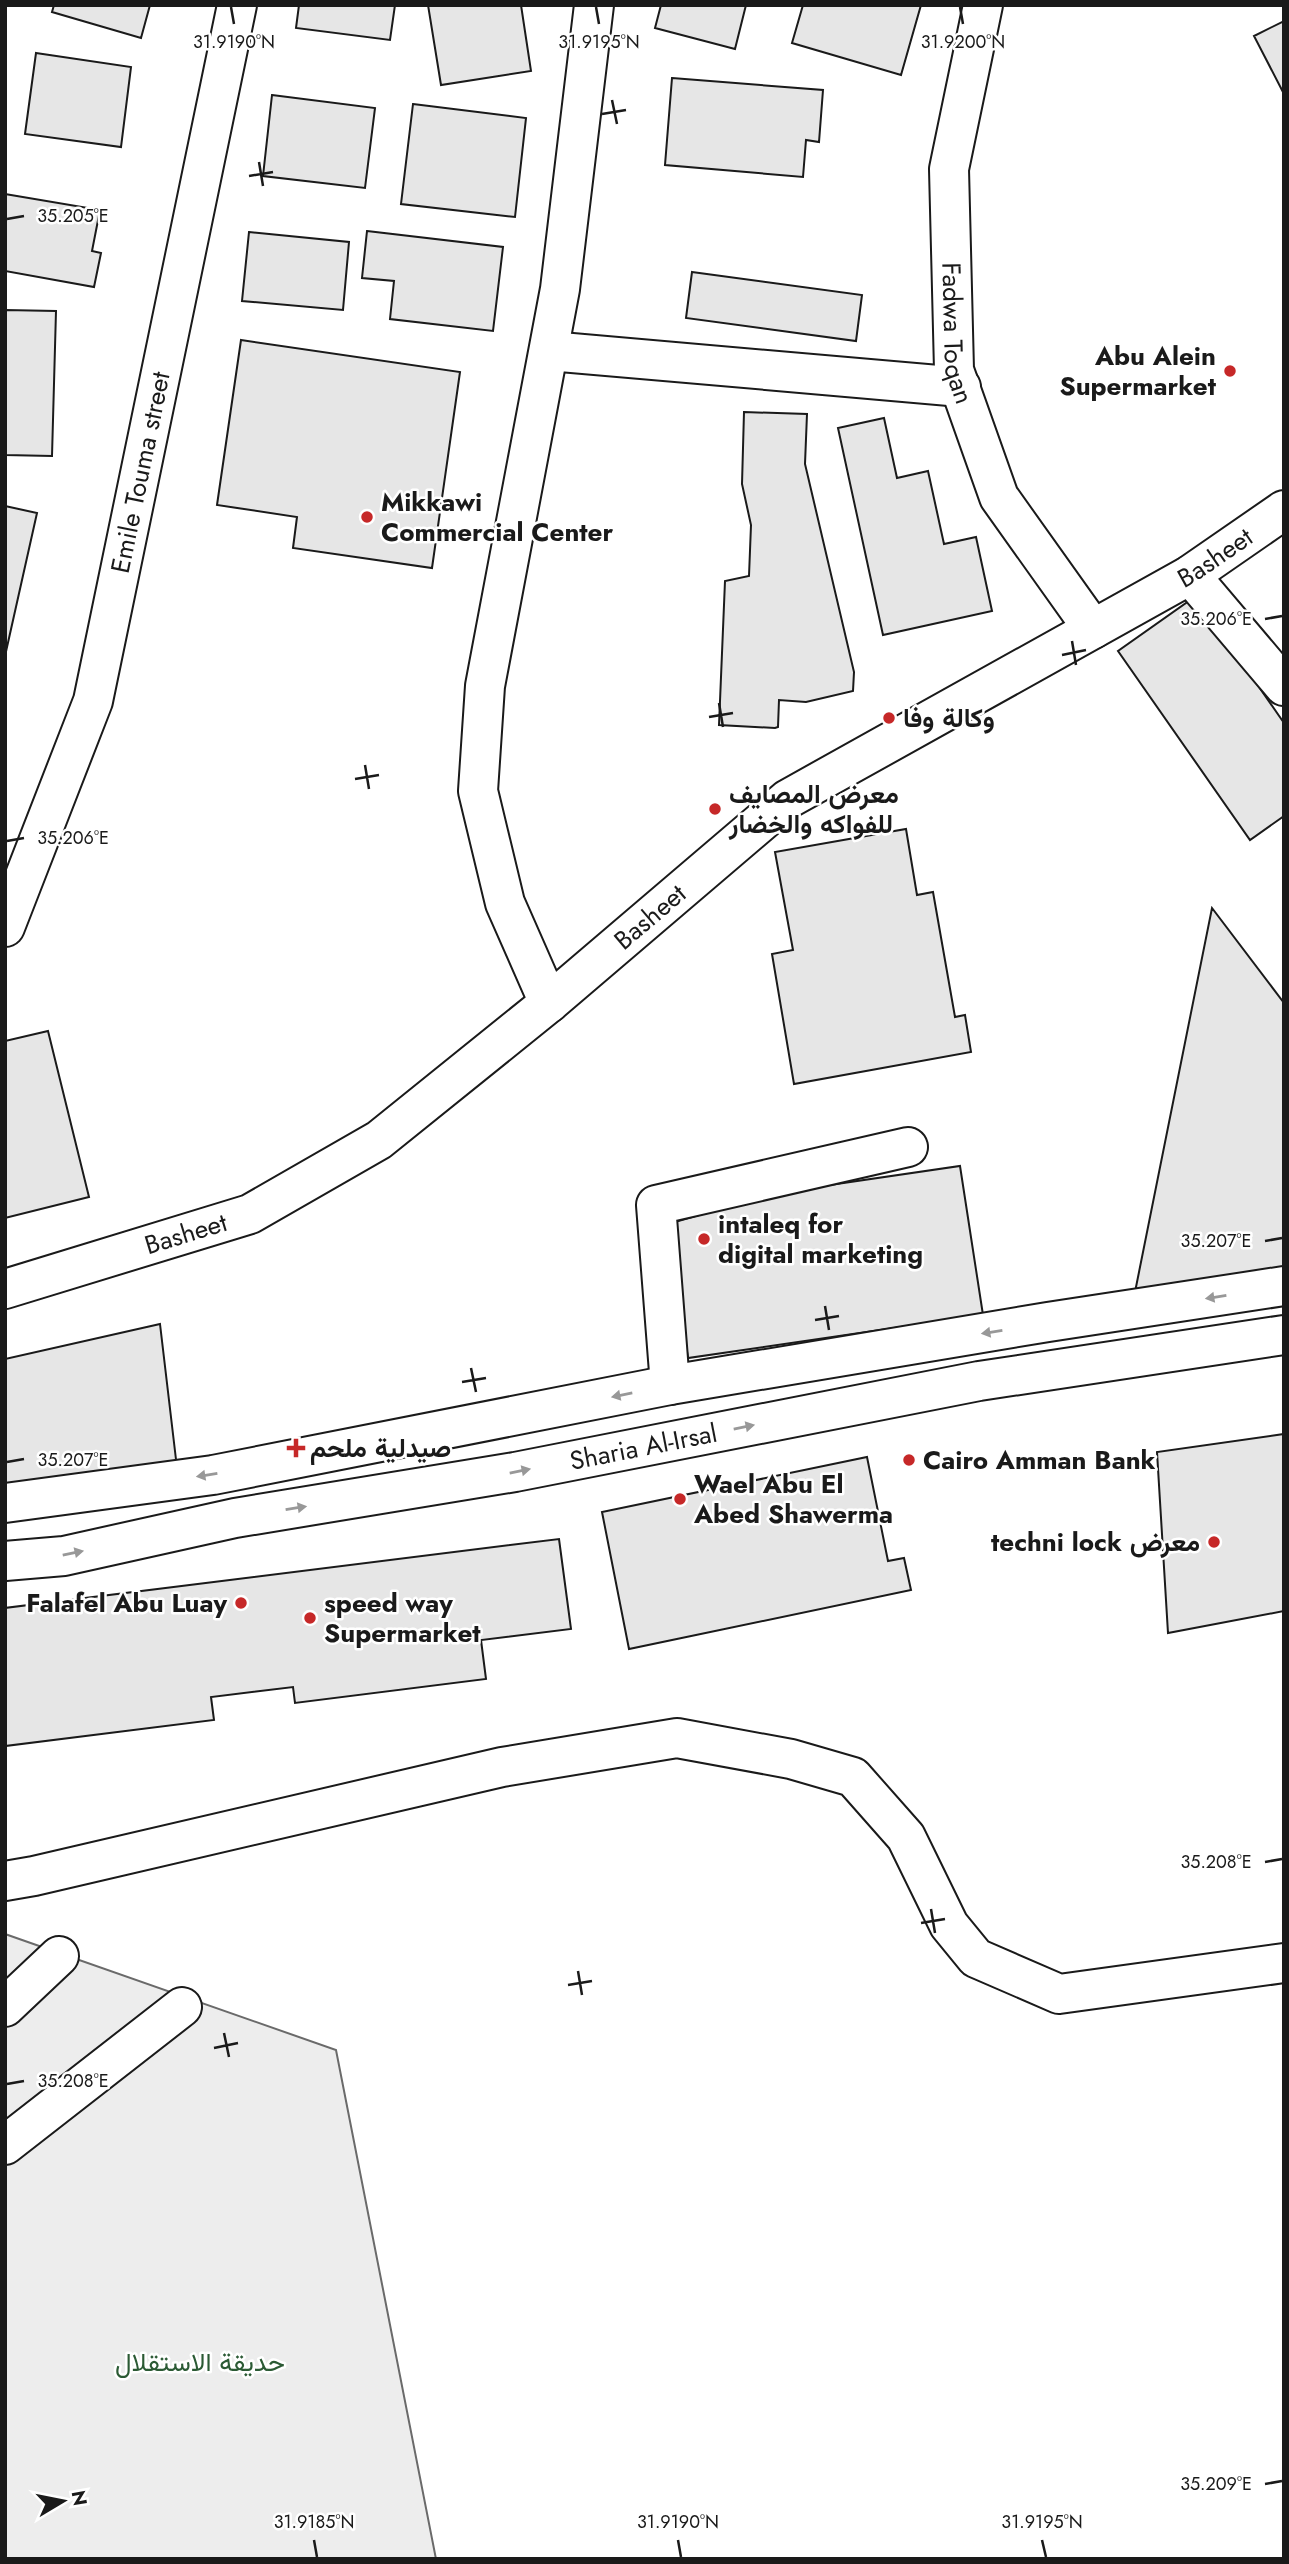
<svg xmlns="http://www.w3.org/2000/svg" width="1289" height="2564" viewBox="0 0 1289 2564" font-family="Jost,Vazirmatn,sans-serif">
  <rect width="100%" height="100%" fill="#fff"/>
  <!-- built -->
  <path fill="#ededed" stroke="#6a6a6a" stroke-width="2" d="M 5,1934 L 336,2050 L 436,2559 L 5,2559 Z"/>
  <!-- building -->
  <path fill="#e6e6e6" stroke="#1a1a1a" stroke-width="2" d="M 54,5 L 150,5 L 141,38 L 52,12 Z
    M 299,5 L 395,5 L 390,40 L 296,28 Z
    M 428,5 L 521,5 L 531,71 L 441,85 Z
    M 661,5 L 746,5 L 735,49 L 655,28 Z
    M 803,5 L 921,5 L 901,75 L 792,43 Z
    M 1284,21 L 1284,94 L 1254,36 Z
    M 36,53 L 131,67 L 121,147 L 25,134 Z
    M 672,78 L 823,90 L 819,142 L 806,140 L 803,177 L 665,165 Z
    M 272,95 L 375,108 L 365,188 L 263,176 Z
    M 413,104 L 526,118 L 515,217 L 401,204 Z
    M 5,194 L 100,210 L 92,251 L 101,253 L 94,287 L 5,271 Z
    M 367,231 L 503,247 L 493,331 L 390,319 L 394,281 L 362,278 Z
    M 249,232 L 349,242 L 343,310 L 242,301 Z
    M 692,272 L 862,295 L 856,341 L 686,318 Z
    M 5,310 L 56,311 L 52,456 L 5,455 Z
    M 241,340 L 460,372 L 432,568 L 293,548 L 297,517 L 217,505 Z
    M 744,412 L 807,414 L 805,464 L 854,672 L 853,691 L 806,702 L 779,700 L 778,727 L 775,728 L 719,725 L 725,581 L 749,576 L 751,525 L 742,484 Z
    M 884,418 L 897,478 L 928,471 L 944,544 L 976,537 L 992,611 L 883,635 L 838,428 Z
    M 5,506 L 37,513 L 5,656 Z
    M 1196,596 L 1284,723 L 1284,816 L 1250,840 L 1118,651 Z
    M 906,829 L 917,895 L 933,892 L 955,1017 L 965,1015 L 971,1052 L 794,1084 L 772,954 L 793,950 L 775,852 Z
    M 1212,908 L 1284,1003 L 1284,1277 L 1133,1302 Z
    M 48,1031 L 89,1197 L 5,1218 L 5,1041 Z
    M 960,1166 L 983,1315 L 688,1358 L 668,1224 L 775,1193 Z
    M 160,1324 L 177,1468 L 5,1485 L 5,1359 Z
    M 1284,1434 L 1284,1611 L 1168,1633 L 1157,1452 Z
    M 867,1457 L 888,1561 L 904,1558 L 911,1590 L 629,1649 L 602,1512 Z
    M 559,1539 L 571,1629 L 481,1640 L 486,1679 L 295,1703 L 293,1687 L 211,1697 L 214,1720 L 5,1746 L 5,1608 Z"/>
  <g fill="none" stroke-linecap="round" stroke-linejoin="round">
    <!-- minor casing -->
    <g stroke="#1a1a1a" stroke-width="42">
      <g id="minor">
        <path id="s1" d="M 983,5 L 949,169 L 954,370 L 999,497 L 1093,629"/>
        <path d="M 549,351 L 961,387"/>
        <path d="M 1190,575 L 1284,686"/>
        <path id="s2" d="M 5,927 L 93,701 L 237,5"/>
        <path d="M 549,1003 L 505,903 L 478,791 L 485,686 L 560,289 L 594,5"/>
        <path id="s3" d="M 5,1289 L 250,1214 L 379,1140 L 549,1003 L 788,799 L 1190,575 L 1284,510"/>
        <path d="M 670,1385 L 656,1205 L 908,1147"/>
        <path d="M 5,1881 L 34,1876 L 502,1767 L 677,1738 L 791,1759 L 853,1777 L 906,1837 L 949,1925 L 976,1958 L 1059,1994 L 1284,1963"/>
        <path d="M 5,2007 L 59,1956"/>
        <path d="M 5,2145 L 182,2007"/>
      </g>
    </g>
    <!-- major casing -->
    <g stroke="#1a1a1a" stroke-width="42">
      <g id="major">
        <path d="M 5,1503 L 213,1475 L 670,1385 L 1048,1322 L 1284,1286"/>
        <path id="s4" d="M 5,1561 L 64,1556 L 235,1518 L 515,1472 L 979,1381 L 1284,1335"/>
      </g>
    </g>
    <!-- minor -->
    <use href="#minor" stroke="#fff" stroke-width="38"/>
    <!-- major -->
    <use href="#major" stroke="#fff" stroke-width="38"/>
  </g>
  <!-- one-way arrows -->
  <defs><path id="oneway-solid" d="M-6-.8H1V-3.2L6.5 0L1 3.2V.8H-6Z" transform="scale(1.75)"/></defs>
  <g fill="#989898">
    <use href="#oneway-solid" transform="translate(1216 1297) rotate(171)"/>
    <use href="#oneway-solid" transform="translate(992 1332) rotate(171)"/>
    <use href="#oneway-solid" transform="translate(622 1395) rotate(169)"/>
    <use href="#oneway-solid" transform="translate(744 1427) rotate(-11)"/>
    <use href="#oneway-solid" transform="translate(520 1471) rotate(-11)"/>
    <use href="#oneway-solid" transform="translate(207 1475) rotate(171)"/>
    <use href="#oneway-solid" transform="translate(296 1508) rotate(-9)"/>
    <use href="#oneway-solid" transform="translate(73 1553) rotate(-12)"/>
  </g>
  <!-- ticks -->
  <path fill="none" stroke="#1a1a1a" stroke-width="2.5" d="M 231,7 L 234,24M 596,7 L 599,24M 960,7 L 963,24M 612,100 L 617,124M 602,114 L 626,110M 259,162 L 263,186M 249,176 L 273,172M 7,219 L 24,216M 1265,619 L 1282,616M 1072,641 L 1076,665M 1062,655 L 1086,650M 719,703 L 723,727M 709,717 L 733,713M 365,765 L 369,789M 355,779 L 379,775M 7,841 L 24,838M 1265,1241 L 1282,1238M 825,1306 L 829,1330M 815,1320 L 839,1316M 471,1368 L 476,1392M 462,1382 L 486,1378M 7,1462 L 24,1459M 1265,1862 L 1282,1859M 931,1909 L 935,1933M 921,1923 L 945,1919M 578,1971 L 582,1995M 568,1985 L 592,1981M 224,2033 L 229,2057M 214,2048 L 238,2043M 7,2084 L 24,2081M 1265,2484 L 1282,2481M 314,2540 L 317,2557M 678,2540 L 681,2557M 1042,2540 L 1046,2557"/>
  <!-- markers -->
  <g fill="#c62828" stroke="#fff" stroke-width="2.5">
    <circle cx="1230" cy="371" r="7"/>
    <circle cx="367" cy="517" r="7"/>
    <circle cx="889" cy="718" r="7"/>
    <circle cx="715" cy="809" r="7"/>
    <circle cx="704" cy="1239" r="7"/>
    <path d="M292.5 1437.5h7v7h7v7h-7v7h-7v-7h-7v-7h7z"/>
    <circle cx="909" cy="1460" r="7"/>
    <circle cx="680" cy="1499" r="7"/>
    <circle cx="1214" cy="1542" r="7"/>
    <circle cx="241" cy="1603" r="7"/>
    <circle cx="310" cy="1618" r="7"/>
  </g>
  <g text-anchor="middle" stroke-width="5" stroke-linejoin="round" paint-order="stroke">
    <!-- street labels -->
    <g font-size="26" fill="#1a1a1a" stroke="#fff">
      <text dy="9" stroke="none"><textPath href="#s1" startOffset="332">Fadwa Toqan</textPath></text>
      <text dy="9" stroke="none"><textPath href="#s2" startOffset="476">Emile Touma street</textPath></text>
      <text dy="9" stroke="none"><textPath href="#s3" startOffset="1428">Basheet</textPath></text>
      <text dy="9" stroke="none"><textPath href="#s3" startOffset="756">Basheet</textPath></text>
      <text dy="9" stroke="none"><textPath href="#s3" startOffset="189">Basheet</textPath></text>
      <text dy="9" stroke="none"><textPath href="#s4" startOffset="649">Sharia Al-Irsal</textPath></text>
    </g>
    <!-- poi labels -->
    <g font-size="26" font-weight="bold" fill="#1a1a1a" stroke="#fff" text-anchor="start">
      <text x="1216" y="365" text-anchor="end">Abu Alein<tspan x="1216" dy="30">Supermarket</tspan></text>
      <text x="381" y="511">Mikkawi<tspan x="381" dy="30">Commercial Center</tspan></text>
      <text x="903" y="727">وكالة وفا</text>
      <text x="729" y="803">معرض المصايف<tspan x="729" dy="30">للفواكه والخضار</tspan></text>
      <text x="718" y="1233">intaleq for<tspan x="718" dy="30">digital marketing</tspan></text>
      <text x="310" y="1457">صيدلية ملحم</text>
      <text x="923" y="1469">Cairo Amman Bank</text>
      <text x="694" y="1493">Wael Abu El<tspan x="694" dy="30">Abed Shawerma</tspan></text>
      <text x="1200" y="1551" text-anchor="end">techni lock معرض</text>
      <text x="227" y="1612" text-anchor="end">Falafel Abu Luay</text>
      <text x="324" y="1612">speed way<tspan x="324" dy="30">Supermarket</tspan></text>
    </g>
    <!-- park labels -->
    <g font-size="26" fill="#2b5a34" stroke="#fff">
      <text x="200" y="2371">حديقة الاستقلال</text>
    </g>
  </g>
  <g font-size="18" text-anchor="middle" fill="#1a1a1a" stroke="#fff" stroke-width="5" stroke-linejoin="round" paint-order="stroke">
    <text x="234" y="48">31.9190°N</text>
    <text x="599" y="48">31.9195°N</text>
    <text x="963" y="48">31.9200°N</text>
    <text x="73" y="222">35.205°E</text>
    <text x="1216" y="625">35.206°E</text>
    <text x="73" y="844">35.206°E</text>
    <text x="1216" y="1247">35.207°E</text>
    <text x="73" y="1466">35.207°E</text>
    <text x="1216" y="1868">35.208°E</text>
    <text x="73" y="2087">35.208°E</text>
    <text x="1216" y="2490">35.209°E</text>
    <text x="314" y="2528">31.9185°N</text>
    <text x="678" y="2528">31.9190°N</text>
    <text x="1042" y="2528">31.9195°N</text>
  </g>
  <!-- border -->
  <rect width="1289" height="2564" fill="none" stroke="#1a1a1a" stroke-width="14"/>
  <!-- north arrow -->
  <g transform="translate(63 2501) rotate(80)" stroke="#ffffff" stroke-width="5" paint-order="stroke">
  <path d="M0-5L12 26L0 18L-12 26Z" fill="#1a1a1a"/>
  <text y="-10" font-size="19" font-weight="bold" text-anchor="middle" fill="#1a1a1a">N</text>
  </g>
</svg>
